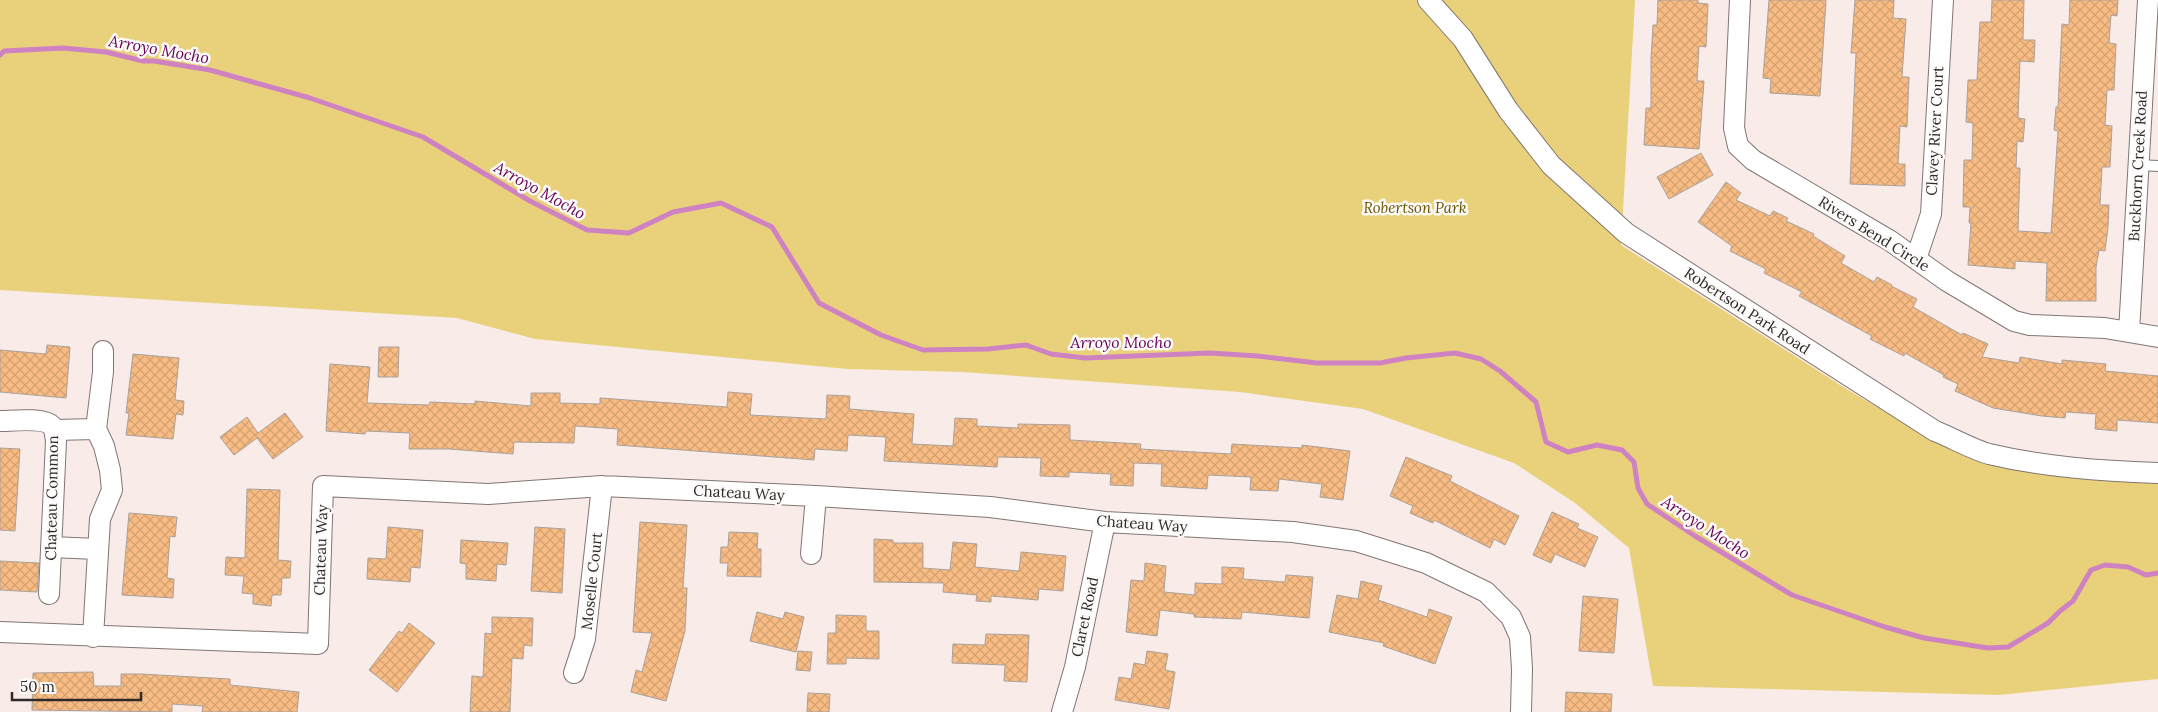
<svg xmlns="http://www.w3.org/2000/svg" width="2158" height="712" viewBox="0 0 2158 712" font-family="Lora,serif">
  <defs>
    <pattern id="building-cross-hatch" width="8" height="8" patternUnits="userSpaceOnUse" patternTransform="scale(1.25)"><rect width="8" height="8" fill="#f7bb83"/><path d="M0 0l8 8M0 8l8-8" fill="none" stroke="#d4a171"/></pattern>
  </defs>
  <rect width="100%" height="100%" fill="#f8ebe8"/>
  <!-- park -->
  <path fill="#e9d17b" d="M 0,0 L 1635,0 L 1621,245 L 1848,390 L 1944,446 L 1971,457 L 2158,481 L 2158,679 L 1999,695 L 1653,686 L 1629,548 L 1575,503 L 1514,463 L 1363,409 L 1240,392 L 962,372 L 847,369 L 535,339 L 457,318 L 0,290 Z"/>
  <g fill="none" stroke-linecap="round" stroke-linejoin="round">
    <!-- stream -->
    <path stroke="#cf82c1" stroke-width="5" d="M 0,55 L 4,51 L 63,48 L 106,52 L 143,61 L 154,61 L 210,70 L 310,98 L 423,137 L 530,201 L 587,230 L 629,233 L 673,212 L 721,203 L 772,227 L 819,303 L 881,335 L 923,350 L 988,349 L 1026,345 L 1051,354 L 1085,358 L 1210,353 L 1258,356 L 1317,363 L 1380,363 L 1406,358 L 1455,353 L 1481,359 L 1500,371 L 1536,402 L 1546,442 L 1568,452 L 1597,445 L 1622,450 L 1634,462 L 1638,488 L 1647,504 L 1695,536 L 1792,595 L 1885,627 L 1924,638 L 1988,648 L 2008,647 L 2048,623 L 2060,611 L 2073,601 L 2091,570 L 2105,565 L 2128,567 L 2146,575 L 2158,573"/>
  </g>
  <!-- building -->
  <path fill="url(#building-cross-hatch)" stroke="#aaa19a" d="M 1658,0 L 1698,0 L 1698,3 L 1708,4 L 1706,47 L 1699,46 L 1697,81 L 1704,81 L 1699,149 L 1644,145 L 1646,108 L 1651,108 L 1651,59 L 1653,25 L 1657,25 Z
    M 1769,0 L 1826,0 L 1820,96 L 1770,93 L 1771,79 L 1763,78 Z
    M 1855,0 L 1894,0 L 1893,18 L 1906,19 L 1902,77 L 1909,77 L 1907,127 L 1900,126 L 1898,164 L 1905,164 L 1905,186 L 1850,184 L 1856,53 L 1851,53 Z
    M 1992,0 L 2024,0 L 2023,40 L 2035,40 L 2034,62 L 2020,61 L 2018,118 L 2025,119 L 2023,142 L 2017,141 L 2016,168 L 2020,168 L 2018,231 L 2051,233 L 2058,131 L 2054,130 L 2056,107 L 2058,107 L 2062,24 L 2069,25 L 2070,0 L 2118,0 L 2117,16 L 2111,15 L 2109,43 L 2116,44 L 2114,90 L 2107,90 L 2105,125 L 2112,126 L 2110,167 L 2102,167 L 2100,205 L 2109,205 L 2108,227 L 2105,251 L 2099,250 L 2096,267 L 2096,301 L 2046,301 L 2047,263 L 2015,261 L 2015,269 L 1968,265 L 1971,223 L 1969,223 L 1970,207 L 1963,207 L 1964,160 L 1972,160 L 1973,123 L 1966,122 L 1968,80 L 1977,80 L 1980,22 L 1991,22 Z
    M 1701,153 L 1713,175 L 1669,199 L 1657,177 Z
    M 1726,182 L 1741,193 L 1736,200 L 1770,216 L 1773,211 L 1788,218 L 1786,221 L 1814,234 L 1813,236 L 1845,256 L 1841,263 L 1874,282 L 1877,277 L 1892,285 L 1891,286 L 1917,299 L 1913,307 L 1962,335 L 1963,333 L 1988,344 L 1982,357 L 2019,363 L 2020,357 L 2062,364 L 2062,360 L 2106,364 L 2105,371 L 2158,376 L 2158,423 L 2117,420 L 2117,431 L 2095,429 L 2096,414 L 2066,412 L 2065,418 L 2042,416 L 1993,408 L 1955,391 L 1958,384 L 1943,377 L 1944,375 L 1905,353 L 1904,356 L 1870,339 L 1872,336 L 1799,296 L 1802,292 L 1764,273 L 1766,269 L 1730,251 L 1732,246 L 1698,222 Z
    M 47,345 L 70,347 L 66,398 L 0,392 L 0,350 L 46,354 Z
    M 379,347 L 399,347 L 398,377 L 378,377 Z
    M 133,354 L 179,358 L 175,400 L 184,401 L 183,415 L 176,414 L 173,439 L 126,435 L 129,413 L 126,413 Z
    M 330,364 L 370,367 L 367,403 L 429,405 L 430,402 L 475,404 L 475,401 L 531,406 L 531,393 L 560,393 L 560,403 L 600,404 L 600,398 L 727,407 L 728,392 L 752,394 L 750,415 L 826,419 L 827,395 L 850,396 L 849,409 L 914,414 L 912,444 L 953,446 L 955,418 L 977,419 L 977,426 L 1018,428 L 1018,424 L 1070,425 L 1070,440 L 1141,444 L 1140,449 L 1231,454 L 1232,444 L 1302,448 L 1302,445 L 1350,451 L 1343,500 L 1320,497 L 1322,484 L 1279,479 L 1278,491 L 1250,490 L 1251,477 L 1208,475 L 1207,489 L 1161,486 L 1162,464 L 1134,463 L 1133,486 L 1110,485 L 1111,474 L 1069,472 L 1069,477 L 1040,476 L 1041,458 L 998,457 L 997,467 L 884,461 L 886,437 L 848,435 L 847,451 L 815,449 L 814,460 L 617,445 L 618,429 L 575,426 L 574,443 L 514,442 L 513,454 L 449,449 L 409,449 L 410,433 L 366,431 L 365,434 L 326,431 Z
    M 285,413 L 303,437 L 273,459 L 257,438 L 234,455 L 220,437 L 247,417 L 258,433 Z
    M 0,448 L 20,449 L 15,531 L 0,530 Z
    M 1406,457 L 1452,476 L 1450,481 L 1519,516 L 1505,545 L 1494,539 L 1490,548 L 1434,520 L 1433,523 L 1410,513 L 1413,506 L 1390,496 Z
    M 247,489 L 280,490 L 278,560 L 291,561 L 290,578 L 282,578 L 281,595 L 272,595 L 271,606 L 253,604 L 253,594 L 242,593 L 244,576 L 225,575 L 226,557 L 245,558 Z
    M 1552,512 L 1579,524 L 1577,528 L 1598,537 L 1585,567 L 1555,554 L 1551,563 L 1533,555 Z
    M 129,513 L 177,517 L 175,537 L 170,536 L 167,578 L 174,579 L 173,598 L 122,595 Z
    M 640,522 L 687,525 L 683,588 L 687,588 L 685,631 L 666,701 L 631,692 L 636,670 L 642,672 L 652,633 L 633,632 Z
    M 388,527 L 423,530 L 420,568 L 411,567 L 410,582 L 367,579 L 368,558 L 386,559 Z
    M 535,527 L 565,529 L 562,593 L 531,591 Z
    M 729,532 L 758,533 L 757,549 L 761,549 L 761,577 L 727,576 L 728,563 L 720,563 L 721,547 L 728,547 Z
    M 874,539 L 893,540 L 893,543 L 923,543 L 923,568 L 950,570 L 953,542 L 977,544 L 975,567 L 1019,571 L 1021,552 L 1066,556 L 1063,591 L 1039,589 L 1038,600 L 991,596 L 991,602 L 976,601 L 977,595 L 943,592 L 944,583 L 874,582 Z
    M 461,540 L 508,543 L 506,565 L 497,564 L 496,581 L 466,579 L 466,564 L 460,563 Z
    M 0,561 L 39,563 L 37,592 L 0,590 Z
    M 1145,563 L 1166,566 L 1164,592 L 1195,595 L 1195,583 L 1222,584 L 1222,567 L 1244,568 L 1243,579 L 1285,582 L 1286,575 L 1313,577 L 1309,618 L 1242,612 L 1241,619 L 1194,617 L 1194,614 L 1160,610 L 1157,636 L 1126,632 L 1131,580 L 1144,581 Z
    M 1361,581 L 1382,586 L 1378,600 L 1427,617 L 1429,609 L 1452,617 L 1435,664 L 1383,646 L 1384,643 L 1329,632 L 1337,595 L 1358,599 Z
    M 1583,596 L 1618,599 L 1614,653 L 1579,651 Z
    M 757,612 L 783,619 L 785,612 L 804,617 L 796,652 L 750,641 Z
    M 836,615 L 866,616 L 866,631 L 879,631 L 879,659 L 846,658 L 846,664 L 827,664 L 828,633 L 836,633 Z
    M 492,617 L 533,618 L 532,646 L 524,645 L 523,659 L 512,658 L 510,712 L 470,712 L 472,676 L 483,677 L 485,633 L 492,634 Z
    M 409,623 L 435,643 L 397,692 L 369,670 L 399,631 L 402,633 Z
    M 986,634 L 1029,635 L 1027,682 L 1004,681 L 1005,665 L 952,663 L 953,644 L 985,645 Z
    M 798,651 L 812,652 L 810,671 L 796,670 Z
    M 1147,651 L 1168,654 L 1165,670 L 1175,672 L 1169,709 L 1115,700 L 1119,677 L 1131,679 L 1134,663 L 1145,665 Z
    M 93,672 L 94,686 L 121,686 L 121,674 L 141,674 L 230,679 L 230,685 L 299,692 L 297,712 L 202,712 L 203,706 L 172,704 L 172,712 L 32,710 L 33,673 Z
    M 1566,692 L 1612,694 L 1611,712 L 1565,712 Z
    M 808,693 L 830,694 L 829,712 L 807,712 Z"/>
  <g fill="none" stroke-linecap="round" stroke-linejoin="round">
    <!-- service casing -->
    <g stroke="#817673" stroke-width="12">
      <path id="service" d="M 2138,165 L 2158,166"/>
    </g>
    <!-- minor casing -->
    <g stroke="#817673" stroke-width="22">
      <path id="minor" d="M 1428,0 L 1463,39 L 1508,110 L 1551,165 L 1626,233 L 1935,431 C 1953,438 1971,449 1989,454 C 2044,467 2101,471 2158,473
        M 1740,0 L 1734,128 L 1738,146 L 1753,160 L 1889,240 L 1947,281 L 2014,321 L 2030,325 L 2105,328 L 2158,337
        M 1916,259 L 1931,214 L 1943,0
        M 2129,332 L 2148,0
        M 0,421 C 11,421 44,417 52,426 C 55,429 55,436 56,441 L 49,594
        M 54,430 L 96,429
        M 51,547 L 97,549
        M 811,554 L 816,496
        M 0,632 L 318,644 L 323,486 L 488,494 L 602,486 L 816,496 L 990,507 L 1105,522 L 1293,532 L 1356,541 L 1426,563 L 1486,592 L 1511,617 L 1520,637 L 1522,669 L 1521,712
        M 93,637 L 100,519 L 112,490 L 110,470 L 104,446 L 96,429 L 103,372 L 103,351
        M 574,673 L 585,639 L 602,486
        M 1062,712 L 1075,667 L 1105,522"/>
    </g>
    <!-- service -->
    <use href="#service" stroke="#fff" stroke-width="10"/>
    <!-- minor -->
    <use href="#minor" stroke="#fff" stroke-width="20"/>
  </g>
  <g text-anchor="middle" stroke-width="5" stroke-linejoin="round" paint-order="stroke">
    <!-- street labels -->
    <g font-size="15" fill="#2f2a29" stroke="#fdfbfa">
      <text transform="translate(1935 131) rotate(-87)" y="5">Clavey River Court</text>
      <text transform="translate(2138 166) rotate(-87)" y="5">Buckhorn Creek Road</text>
      <text transform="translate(1874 234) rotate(32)" y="5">Rivers Bend Circle</text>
      <text transform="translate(1747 311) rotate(33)" y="5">Robertson Park Road</text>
      <text transform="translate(739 493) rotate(3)" y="5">Chateau Way</text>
      <text transform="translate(52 498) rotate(-89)" y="5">Chateau Common</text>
      <text transform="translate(1142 524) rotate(4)" y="5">Chateau Way</text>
      <text transform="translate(321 550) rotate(-88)" y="5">Chateau Way</text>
      <text transform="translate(592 581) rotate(-84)" y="5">Moselle Court</text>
      <text transform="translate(1085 617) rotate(-78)" y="5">Claret Road</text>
    </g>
    <!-- park labels -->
    <g font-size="15" font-style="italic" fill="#685603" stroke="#fdfbfa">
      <text x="1415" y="213">Robertson Park</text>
    </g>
    <!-- water labels -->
    <g font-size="16" font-style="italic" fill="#630059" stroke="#fdfbfa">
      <text transform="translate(159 49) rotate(10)" y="6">Arroyo Mocho</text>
      <text transform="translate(540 190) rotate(29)" y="6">Arroyo Mocho</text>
      <text x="1121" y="348">Arroyo Mocho</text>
      <text transform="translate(1706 527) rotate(33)" y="6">Arroyo Mocho</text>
    </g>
  </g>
  <!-- scale -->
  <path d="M12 692v8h129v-8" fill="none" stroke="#2f2a29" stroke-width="2.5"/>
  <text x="20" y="692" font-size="15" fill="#2f2a29" stroke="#fdfbfa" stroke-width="4" paint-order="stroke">50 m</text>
</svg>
